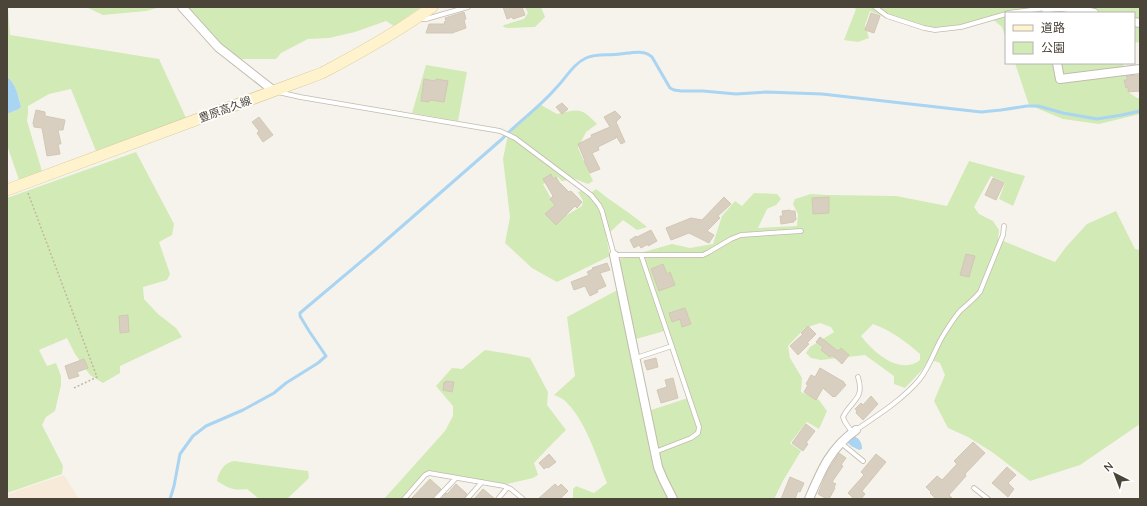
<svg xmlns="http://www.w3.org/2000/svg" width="1147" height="506" viewBox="0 0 1147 506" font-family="Quicksand,'Noto Sans JP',sans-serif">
  <rect width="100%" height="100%" fill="#f6f3ec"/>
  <!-- commercial -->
  <path fill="#f7ead8" d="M 64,475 L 79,499 L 7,499 L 7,495 L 19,490 Z"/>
  <!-- green -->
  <path fill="#d2eab5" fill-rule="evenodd" d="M 7,7 L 8,7 L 10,35 L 159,59 L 186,118 L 96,151 L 71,89 L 49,94 L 28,106 L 28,113 L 27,121 L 42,171 L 19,180 L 7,145 L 7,114 L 19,109 L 21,107 C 18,96 16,83 7,77 Z
    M 86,7 L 161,7 L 146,11 L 103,15 Z
    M 186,7 L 421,7 L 394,26 L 386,21 L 355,32 L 329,38 L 308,39 L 281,53 L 276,59 L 240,59 L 220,44 Z
    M 525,7 L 541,7 L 545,17 L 535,27 L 508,28 L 503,27 L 504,25 L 524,19 L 528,13 Z
    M 853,7 L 1140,7 L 1140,42 L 1134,43 L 1134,13 L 1006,13 L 1006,39 L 1002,27 L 990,17 L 961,25 L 936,28 L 925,27 L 890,15 L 882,16 L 870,11 L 865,25 L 869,38 L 858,42 L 844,40 L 856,9 Z
    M 1015,63 L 1123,63 L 1128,92 L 1137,98 L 1140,98 L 1140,114 L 1099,124 L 1063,119 L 1029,105 Z
    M 426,65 L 467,72 L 458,121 L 412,113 Z
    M 541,105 L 557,114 C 579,109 581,107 597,124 L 586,132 L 578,148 L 593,181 L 588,184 L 575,179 L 562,181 L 558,177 L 543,184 L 562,218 L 582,206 L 583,201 L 578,192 L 581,191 L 587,196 L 596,189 C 613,203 631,213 647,227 L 637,230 L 623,220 L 606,236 L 610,256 L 557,282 L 532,268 L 505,243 L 510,217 L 503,159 L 507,139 L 514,128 Z
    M 136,152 L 174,224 L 172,235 L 159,242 L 170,274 L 167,280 L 143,287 L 144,299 L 158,314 L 176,328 L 182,337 L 120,366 L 120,373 L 103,383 L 90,375 L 75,354 L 67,338 L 39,350 L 47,366 L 56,363 L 61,376 L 61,385 L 55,411 L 46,417 L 42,425 L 63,466 L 62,474 L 7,493 L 7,198 Z
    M 969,161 L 1025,176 L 1013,206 L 999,199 L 1005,183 L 991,176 L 974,207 L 979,214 L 993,221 L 999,230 L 998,239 L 1055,262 L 1066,247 L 1087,224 L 1116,211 L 1135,249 L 1140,250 L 1140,424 L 1080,465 L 1030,481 L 992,452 L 968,437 L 948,428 L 934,401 L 945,375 L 940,363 L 929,359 L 922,370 L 905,388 L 894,384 L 894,376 L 865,355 L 821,360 L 811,358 L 806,353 L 810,347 L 834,332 L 831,327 L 820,323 L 805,328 L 788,346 L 790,358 L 802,378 L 801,392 L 819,400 L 827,411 L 819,429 L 807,422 L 790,443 L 801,451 L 784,479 L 774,499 L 573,499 L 573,489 L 576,486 L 594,493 L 607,483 C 597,458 586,422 567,403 C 564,399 559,397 554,395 L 575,376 L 567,317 L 623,287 L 619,259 L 672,244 L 690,248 L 713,244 L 722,216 L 735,201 L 742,206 L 754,193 L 777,194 L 781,199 L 776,205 L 767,209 L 758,228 L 797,226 L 798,214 L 793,204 L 795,199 L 811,194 L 827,195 L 896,196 L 947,206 ZM 873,324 C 892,331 905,341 920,354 L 920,360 C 900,376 873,352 861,336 ZM 668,330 L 688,398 L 642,413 L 629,341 Z
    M 485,350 L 510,354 L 530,358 L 548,392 L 547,405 L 566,430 L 549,447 L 534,463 L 538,475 L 533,478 L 507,484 L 427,471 L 401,499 L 384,499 L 445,431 L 453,416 L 453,406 L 436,386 L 452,368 L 462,369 Z
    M 234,461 L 308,471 L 309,478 L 287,499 L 259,499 L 247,489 C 232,491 229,488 217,481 C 219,471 224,463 234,461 Z"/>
  <!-- water -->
  <path fill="#a9d4f2" d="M 7,77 C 16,83 18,96 21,107 L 19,109 L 7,114 Z
    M 854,436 C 860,439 862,443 862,449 L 859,450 L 851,446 L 847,442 L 850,439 Z"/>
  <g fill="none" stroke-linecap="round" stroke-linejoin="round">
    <!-- stream -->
    <path stroke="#a9d4f2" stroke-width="3" d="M 170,499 L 174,486 L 180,454 L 193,436 L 206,426 L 243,410 L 274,393 L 286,383 L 318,363 L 326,356 L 324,353 L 309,331 L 300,316 L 300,313 L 376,249 L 502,139 C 519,121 540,107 556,88 C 566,78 573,64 586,58 C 597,53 609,56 620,54 C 630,53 644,49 652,57 L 670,88 L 674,90 L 681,91 L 703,91 L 736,94 L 766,92 L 822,94 L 981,112 L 1001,110 L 1027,106 L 1038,106 L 1063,113 L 1097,119 L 1122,115 L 1140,111"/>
  </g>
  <!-- building -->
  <path fill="#d8cfc1" stroke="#d3c7b4" d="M 503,7 L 522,7 L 525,15 L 513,19 L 512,17 L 507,19 Z
    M 464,12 L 466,19 L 464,20 L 466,28 L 452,33 L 426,33 L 429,24 L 445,24 L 444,22 L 446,21 L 445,18 Z
    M 871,13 L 880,16 L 874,33 L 865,30 Z
    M 1140,75 L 1140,91 L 1128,92 L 1128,87 L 1126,88 L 1124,80 L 1127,80 L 1126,76 Z
    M 424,79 L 435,81 L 436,79 L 448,81 L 444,102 L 430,100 L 429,102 L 421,101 Z
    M 562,103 L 568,109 L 562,114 L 556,107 Z
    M 36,110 L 45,112 L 45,116 L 65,120 L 63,130 L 58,130 L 61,144 L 58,144 L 60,154 L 47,156 L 42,128 L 34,127 L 33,123 Z
    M 615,111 L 621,117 L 616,122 L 625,142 L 621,144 L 616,136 L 616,138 L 598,147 L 599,150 L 592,153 L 600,169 L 590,173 L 584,161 L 585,161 L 578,144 L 592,137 L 591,135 L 610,127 L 604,117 Z
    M 259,117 L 273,135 L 263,142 L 257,133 L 259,131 L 252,122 Z
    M 551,174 L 553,179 L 556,177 L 559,182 L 569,192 L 571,191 L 582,202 L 577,208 L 575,206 L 556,225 L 545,214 L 555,205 L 550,199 L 553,196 L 543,179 Z
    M 993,178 L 1004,183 L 996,200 L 985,195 Z
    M 724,197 L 731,204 L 718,216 L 720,218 L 707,231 L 714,235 L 709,243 L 689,233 L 671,240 L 666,228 L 691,218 L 702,220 Z
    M 829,197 L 829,213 L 813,214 L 812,198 Z
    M 790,210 L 791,211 L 795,211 L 796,220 L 794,220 L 794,222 L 781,224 L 780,216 L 783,216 L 782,211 Z
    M 651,230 L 657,241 L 648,246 L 648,244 L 641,248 L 639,245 L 634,248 L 630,240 L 636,236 L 637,237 Z
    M 966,254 L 975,256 L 969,277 L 960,275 Z
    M 607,263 L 610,270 L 600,273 L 606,286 L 597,290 L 598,292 L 590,296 L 585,286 L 574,290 L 571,282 L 589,275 L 587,272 L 593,269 L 592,268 Z
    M 663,264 L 667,274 L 670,272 L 675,285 L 659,291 L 651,269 Z
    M 685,308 L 691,324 L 682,327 L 680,319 L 672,322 L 669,313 Z
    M 128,315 L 129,332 L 120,333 L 119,316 Z
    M 808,326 L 816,334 L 807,343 L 809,344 L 798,355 L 790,346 L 803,334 L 801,333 Z
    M 820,337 L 838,351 L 841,348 L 849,355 L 842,364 L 832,355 L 830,357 L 821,350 L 823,347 L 816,342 Z
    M 656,358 L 658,367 L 647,370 L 644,361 Z
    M 84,359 L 88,368 L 77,372 L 79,376 L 69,379 L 65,366 Z
    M 820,368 L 844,382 L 844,383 L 846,385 L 835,397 L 834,396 L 833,397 L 823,388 L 816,400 L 804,392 L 808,385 L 806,384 L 811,375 L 815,377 Z
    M 673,378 L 678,398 L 661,403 L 657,390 L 667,387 L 665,380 Z
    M 446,381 L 454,382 L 452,392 L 443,390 L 444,382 L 446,383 Z
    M 871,396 L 878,404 L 863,420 L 856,413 L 857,411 L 855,409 L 861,403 L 863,405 Z
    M 806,424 L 815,431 L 806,443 L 808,444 L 803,451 L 792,443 Z
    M 973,442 L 985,453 L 965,474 L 966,476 L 949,495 L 953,499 L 936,499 L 930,493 L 931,492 L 926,487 L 937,476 L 942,480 L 957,464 L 954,461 Z
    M 839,453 L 846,458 L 841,465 L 843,466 L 832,482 L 836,484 L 834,487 L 835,488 L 829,499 L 827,499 L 818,494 L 827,472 Z
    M 549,454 L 556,462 L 548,468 L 547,467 L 544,469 L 539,463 Z
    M 876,454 L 886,462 L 862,491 L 865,494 L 861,499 L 854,499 L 848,493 L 864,475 L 861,472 Z
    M 1007,467 L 1016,475 L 1008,483 L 1014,489 L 1008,497 L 992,483 Z
    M 790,477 L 804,483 L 800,492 L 798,491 L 795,499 L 781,499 Z
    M 430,479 L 441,489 L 433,497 L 433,499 L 411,499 Z
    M 456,484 L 467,494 L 464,499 L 441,499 L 446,493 L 447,494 Z
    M 555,484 L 558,487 L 561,484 L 568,491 L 560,499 L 538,499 Z
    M 483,489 L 495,499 L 474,499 Z"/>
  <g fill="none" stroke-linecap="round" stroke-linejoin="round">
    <!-- service casing -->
    <g stroke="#c2bbae" stroke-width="5.5">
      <path id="service" d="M 875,7 L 887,16 L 924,28 L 935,30 L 961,27 L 1006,14
        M 1008,13 L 1046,8
        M 420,19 L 426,19 L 468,7
        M 278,92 L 300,97 L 500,131 L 515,138 L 591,195 L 599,205 L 602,211 L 614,255 L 703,255 L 709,252 L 731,239 L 741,235 L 801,231
        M 641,255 L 699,427 L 698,433 L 691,438 L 655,452
        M 636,358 L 672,346
        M 856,430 C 878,415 902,400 919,380 C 930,367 935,348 944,334 C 949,326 954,318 960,311 C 967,305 974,299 980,292 L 1003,235 L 1004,226
        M 852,432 L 845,422 L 843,417 C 851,400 865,400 858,377
        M 841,443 L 863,461
        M 974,488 L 988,499
        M 404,499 L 425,475 L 429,473 L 504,486 L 511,489 L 523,499
        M 436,499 L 456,478
        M 467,499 L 482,482
        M 498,499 L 507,488"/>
    </g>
    <!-- minor casing -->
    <g stroke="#c2bbae" stroke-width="10">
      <path id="minor" d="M 182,7 L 218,47 L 274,91
        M 1062,7 L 1076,9 L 1094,13
        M 1047,13 L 1046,8 L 1059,7
        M 1134,22 L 1140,23
        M 1057,63 L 1060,79 L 1140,69
        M 614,255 L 658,467 L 663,479 L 673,499
        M 809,499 C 821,471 830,448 856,430"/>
    </g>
    <!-- secondary casing -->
    <g stroke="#d6c79b" stroke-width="12">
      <path id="secondary" d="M 7,190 L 322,73 C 360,53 398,32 432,7"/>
    </g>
    <!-- path -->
    <path stroke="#c4b79f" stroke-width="1.5" stroke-dasharray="2 2" stroke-linecap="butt" d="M 28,193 L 97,377 L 74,388"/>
    <!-- service -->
    <use href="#service" stroke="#fff" stroke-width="4"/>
    <!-- minor -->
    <use href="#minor" stroke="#fff" stroke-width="8"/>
    <!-- secondary -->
    <use href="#secondary" stroke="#fff3cd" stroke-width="11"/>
  </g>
  <g text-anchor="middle" stroke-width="3.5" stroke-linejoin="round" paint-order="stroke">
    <!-- street labels -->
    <g font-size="11" fill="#4b4439" stroke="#fff">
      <text transform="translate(225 109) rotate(-20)" y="4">豊原高久線</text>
    </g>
  </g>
  <!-- border -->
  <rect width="1147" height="506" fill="none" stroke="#4b4439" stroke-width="16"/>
  <!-- legend -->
  <rect x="1005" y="12" width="130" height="52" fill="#ffffff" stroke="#b7b4b0"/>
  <rect x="1013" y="25" width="20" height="6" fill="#fff3cd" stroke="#b7b4b0"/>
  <text x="1041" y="32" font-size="12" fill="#4b4439">道路</text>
  <rect x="1013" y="42" width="20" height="12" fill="#d2eab5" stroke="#b7b4b0"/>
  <text x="1041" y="52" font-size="12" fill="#4b4439">公園</text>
  <!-- north arrow -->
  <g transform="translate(1115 474) rotate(318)" stroke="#ffffff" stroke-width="3" paint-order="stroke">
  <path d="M0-3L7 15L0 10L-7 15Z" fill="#4b4439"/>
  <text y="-6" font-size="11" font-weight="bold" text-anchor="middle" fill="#4b4439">N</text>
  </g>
</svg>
